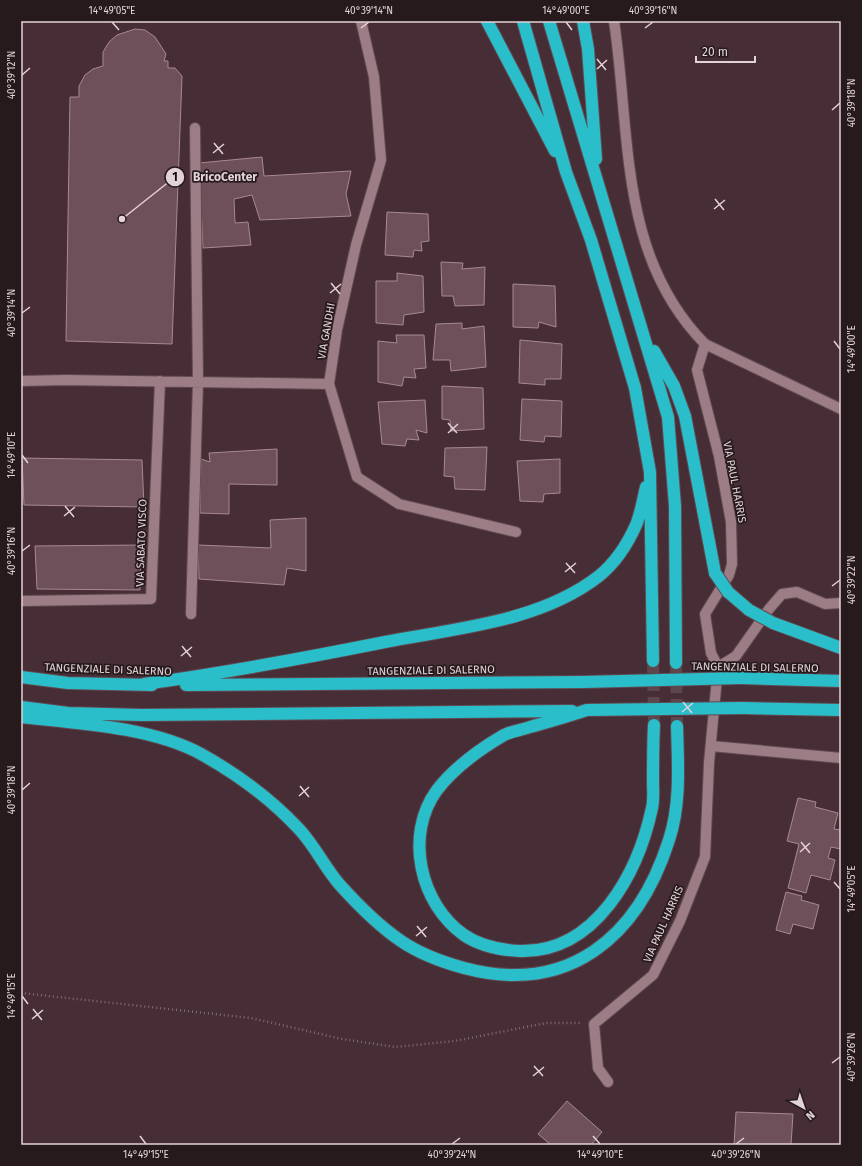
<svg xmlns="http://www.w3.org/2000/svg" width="862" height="1166" viewBox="0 0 862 1166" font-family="'Fira Sans',sans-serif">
  <rect width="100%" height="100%" fill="#472d35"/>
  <!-- building -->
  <path fill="#6d5059" stroke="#a88992" d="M 135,29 L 145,30 L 155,37 L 166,54 L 164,61 L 168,61 L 168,68 L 175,68 L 182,76 L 172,344 L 66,341 L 70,97 L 79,97 L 79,86 L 85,75 L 93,69 L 103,66 L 103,52 L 109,42 L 117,35 Z
    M 262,157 L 264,176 L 351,171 L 346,194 L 351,216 L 260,220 L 252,195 L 234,199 L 235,223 L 248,222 L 251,245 L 203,248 L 199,163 Z
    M 387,212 L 428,214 L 429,241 L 421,242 L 422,251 L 414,250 L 413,257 L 385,255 Z
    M 441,262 L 463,263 L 462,269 L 485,267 L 484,305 L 455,306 L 453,296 L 442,296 Z
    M 397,273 L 423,276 L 424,312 L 404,315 L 403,325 L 376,323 L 376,281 L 397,281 Z
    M 513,284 L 555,286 L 556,327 L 539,322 L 538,328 L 513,327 Z
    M 462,323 L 462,329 L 484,326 L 486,367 L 451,371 L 450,360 L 433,360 L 436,324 Z
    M 396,335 L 424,335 L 426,368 L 414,369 L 416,378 L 404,377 L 402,386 L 378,382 L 378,341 L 397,343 Z
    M 520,340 L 562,344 L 561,379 L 545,379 L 545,385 L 519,383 Z
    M 442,386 L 483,388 L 484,429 L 451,431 L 450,420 L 442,419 Z
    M 522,399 L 562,401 L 561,437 L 545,436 L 544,442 L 520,440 Z
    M 425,400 L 427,433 L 416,430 L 419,440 L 407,439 L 405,446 L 382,444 L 378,402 Z
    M 487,447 L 485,490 L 455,489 L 454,477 L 444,476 L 445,448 Z
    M 277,449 L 277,485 L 229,484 L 229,514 L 200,513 L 201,459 L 210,462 L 209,453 Z
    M 22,458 L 142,460 L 144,507 L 24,505 Z
    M 560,459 L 560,493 L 544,494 L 543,502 L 520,501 L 517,461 Z
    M 306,518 L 306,571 L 287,568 L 284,585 L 199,579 L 198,545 L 271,548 L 270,520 Z
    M 141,545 L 140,590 L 37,589 L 35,546 Z
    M 798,798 L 816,802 L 815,807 L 838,813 L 834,829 L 841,830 L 841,849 L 831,847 L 828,858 L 835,860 L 830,880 L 811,875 L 806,893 L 788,888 L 799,844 L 787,841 Z
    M 786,892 L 802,896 L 801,900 L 819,905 L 813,929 L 793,924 L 790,934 L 776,930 Z
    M 567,1101 L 602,1132 L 591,1145 L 551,1145 L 538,1134 Z
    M 736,1112 L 793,1114 L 791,1145 L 734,1145 Z"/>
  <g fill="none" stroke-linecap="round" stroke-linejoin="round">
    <!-- highway-tunnel -->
    <path stroke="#5e464d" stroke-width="12" stroke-dasharray="12 6" stroke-linecap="butt" d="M 653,661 L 654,725
      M 676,663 L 677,726"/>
    <!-- minor casing -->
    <g stroke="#604a51" stroke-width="12">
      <path id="minor" d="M 361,21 L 374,77 L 381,160 L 356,245 L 337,330 L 329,384 L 357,477 L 399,504 L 516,532
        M 614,21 C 631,134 618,256 705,344 L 841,409
        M 21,381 L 66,380 L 329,384
        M 21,601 L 151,599 L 160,381
        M 191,614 L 198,382 L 195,128
        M 718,667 L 736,656 L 769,609 L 782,594 L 797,592 L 825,604 L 841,603
        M 711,746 L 841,758
        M 608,1082 L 598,1068 L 594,1024 L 653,975 L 680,921 L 705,857 L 709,763 L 718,667 L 711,653 L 705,614 L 729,575 L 732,564 L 731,522 L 719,456 L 697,370 L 705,344"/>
    </g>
    <!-- highway casing -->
    <g stroke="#604a51" stroke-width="14">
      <path id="highway" d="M 487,21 L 555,151
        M 523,21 L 566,172 L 591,240 L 635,388 L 650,472 L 653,661
        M 549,21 L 668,417 L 675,506 L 676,663
        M 583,21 L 588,49 L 596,159
        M 654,351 L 674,386 L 685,416 L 715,573
        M 728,592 L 749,610
        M 773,623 L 841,648
        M 21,677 L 68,683 L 152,685
        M 741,678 L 841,681
        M 144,684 C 225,673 305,658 385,642 C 457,628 540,622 599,576 C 615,563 628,543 636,525 C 641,513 643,499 646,487
        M 186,685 L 583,682
        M 21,707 L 68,713 L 142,715 L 572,711
        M 742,708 L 841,710
        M 587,710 C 568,716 549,722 530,727 C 522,730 512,731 504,735 C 480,749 454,768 437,790 C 404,835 420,904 464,935 C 480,946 500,950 520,951 C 596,953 638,873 652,808 C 654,800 653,790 653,781 C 653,762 653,744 654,725
        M 21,717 C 76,723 152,727 201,754 C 237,774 271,799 299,829 C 315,846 325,868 340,885 C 358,905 379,926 401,941 C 420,954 442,962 464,968 C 569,996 638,937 669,840 C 681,804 678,764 677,726"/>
    </g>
    <!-- path -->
    <path stroke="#836c73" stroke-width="2.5" stroke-dasharray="1 3" stroke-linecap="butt" d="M 21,993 L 251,1018 L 342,1039 L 395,1047 L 455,1041 L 546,1023 L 580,1023"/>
    <!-- minor -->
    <use href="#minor" stroke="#9c7d86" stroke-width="10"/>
    <!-- highway -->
    <use href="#highway" stroke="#29beca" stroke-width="12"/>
    <!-- highway-bridge casing -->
    <g stroke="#604a51" stroke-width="14" stroke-linecap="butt">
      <path id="highway-bridge" d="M 715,573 L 728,592
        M 749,610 L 773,623
        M 583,682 L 741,678
        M 587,710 L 742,708"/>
    </g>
    <!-- highway-bridge -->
    <use href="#highway-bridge" stroke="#29beca" stroke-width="12"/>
  </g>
  <!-- ticks -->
  <path fill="none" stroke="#e3d2d7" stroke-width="1.5" d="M 112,22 L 119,30M 566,22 L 572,30M 361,28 L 369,22M 645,28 L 653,22M 597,59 L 606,70M 597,69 L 607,60M 22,75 L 30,68M 832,110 L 840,103M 214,143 L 223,154M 213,153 L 224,144M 715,199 L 724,210M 714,209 L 725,200M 331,283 L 340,294M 330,293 L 341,284M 22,313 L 30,307M 834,341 L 840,349M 448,423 L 457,433M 448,433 L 458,424M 22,455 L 28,463M 65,506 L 74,517M 64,516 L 75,507M 22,551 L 30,545M 566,563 L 575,573M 565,572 L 576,563M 832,586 L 840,580M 182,646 L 191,657M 181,656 L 192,647M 683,702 L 692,713M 682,712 L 693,703M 300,786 L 309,797M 22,790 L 30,783M 299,796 L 309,787M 801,842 L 810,853M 800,852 L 810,843M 834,882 L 840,889M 417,926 L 426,937M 416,936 L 427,927M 22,996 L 28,1004M 33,1009 L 42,1020M 32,1019 L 43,1010M 832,1063 L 840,1057M 534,1066 L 543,1076M 533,1076 L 544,1067M 140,1136 L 146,1144M 593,1136 L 600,1144M 452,1144 L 460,1138M 736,1144 L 744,1138"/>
  <g text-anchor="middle" stroke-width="3.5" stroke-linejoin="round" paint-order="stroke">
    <!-- street labels -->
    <g font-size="11" fill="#e3d2d7" stroke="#261a1d">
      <text transform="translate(326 331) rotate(-80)" y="4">VIA GANDHI</text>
      <text transform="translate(735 482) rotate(79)" y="4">VIA PAUL HARRIS</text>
      <text transform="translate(141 543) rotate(-88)" y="4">VIA SABATO VISCO</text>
      <text transform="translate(755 667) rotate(1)" y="4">TANGENZIALE DI SALERNO</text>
      <text transform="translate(108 669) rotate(2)" y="4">TANGENZIALE DI SALERNO</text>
      <text transform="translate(431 670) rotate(-1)" y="4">TANGENZIALE DI SALERNO</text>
      <text transform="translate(663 924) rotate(-66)" y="4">VIA PAUL HARRIS</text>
    </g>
  </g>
  <!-- callouts -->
  <path fill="none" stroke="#e3d2d7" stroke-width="1.5" d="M122 219L175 177"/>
  <g fill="#e3d2d7" stroke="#261a1d" stroke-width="1.5">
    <circle cx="122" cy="219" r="4"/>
    <circle cx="175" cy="177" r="10"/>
  </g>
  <g font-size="12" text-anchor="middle" font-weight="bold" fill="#111">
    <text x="175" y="181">1</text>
  </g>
  <g font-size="12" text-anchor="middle" font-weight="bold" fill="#e3d2d7" stroke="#261a1d" stroke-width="3.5" stroke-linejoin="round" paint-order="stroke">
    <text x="225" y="181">BricoCenter</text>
  </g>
  <!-- border -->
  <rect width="862" height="1166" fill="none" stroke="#261a1d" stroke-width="44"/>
  <!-- north arrow -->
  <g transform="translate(804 1108) rotate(140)" stroke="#261a1d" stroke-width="3" paint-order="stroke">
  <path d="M0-3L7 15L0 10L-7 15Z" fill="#e3d2d7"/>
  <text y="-6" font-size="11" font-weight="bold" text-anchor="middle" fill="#e3d2d7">N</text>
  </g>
  <!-- scale -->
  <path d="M696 56v6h59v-6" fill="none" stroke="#e3d2d7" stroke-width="2"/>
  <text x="702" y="56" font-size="12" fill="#e3d2d7" stroke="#261a1d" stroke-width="3" paint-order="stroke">20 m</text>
  <rect x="22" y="22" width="818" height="1122" fill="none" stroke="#e3d2d7" stroke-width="1.5"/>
  <g font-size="10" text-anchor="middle" fill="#e3d2d7">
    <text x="112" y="14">14°49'05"E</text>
    <text x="369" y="14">40°39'14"N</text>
    <text x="566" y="14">14°49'00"E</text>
    <text x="653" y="14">40°39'16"N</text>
    <text transform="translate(11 75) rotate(-90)" y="4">40°39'12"N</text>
    <text transform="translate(851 103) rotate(-90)" y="4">40°39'18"N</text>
    <text transform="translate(11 313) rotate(-90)" y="4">40°39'14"N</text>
    <text transform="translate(851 349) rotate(-90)" y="4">14°49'00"E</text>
    <text transform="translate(11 455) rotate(-90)" y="4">14°49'10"E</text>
    <text transform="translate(11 551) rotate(-90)" y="4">40°39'16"N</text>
    <text transform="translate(851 580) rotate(-90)" y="4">40°39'22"N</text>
    <text transform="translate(11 790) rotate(-90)" y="4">40°39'18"N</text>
    <text transform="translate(851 889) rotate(-90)" y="4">14°49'05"E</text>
    <text transform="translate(11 996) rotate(-90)" y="4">14°49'15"E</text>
    <text transform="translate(851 1057) rotate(-90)" y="4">40°39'26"N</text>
    <text x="146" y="1158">14°49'15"E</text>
    <text x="452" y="1158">40°39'24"N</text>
    <text x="600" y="1158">14°49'10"E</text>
    <text x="736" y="1158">40°39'26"N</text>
  </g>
</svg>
